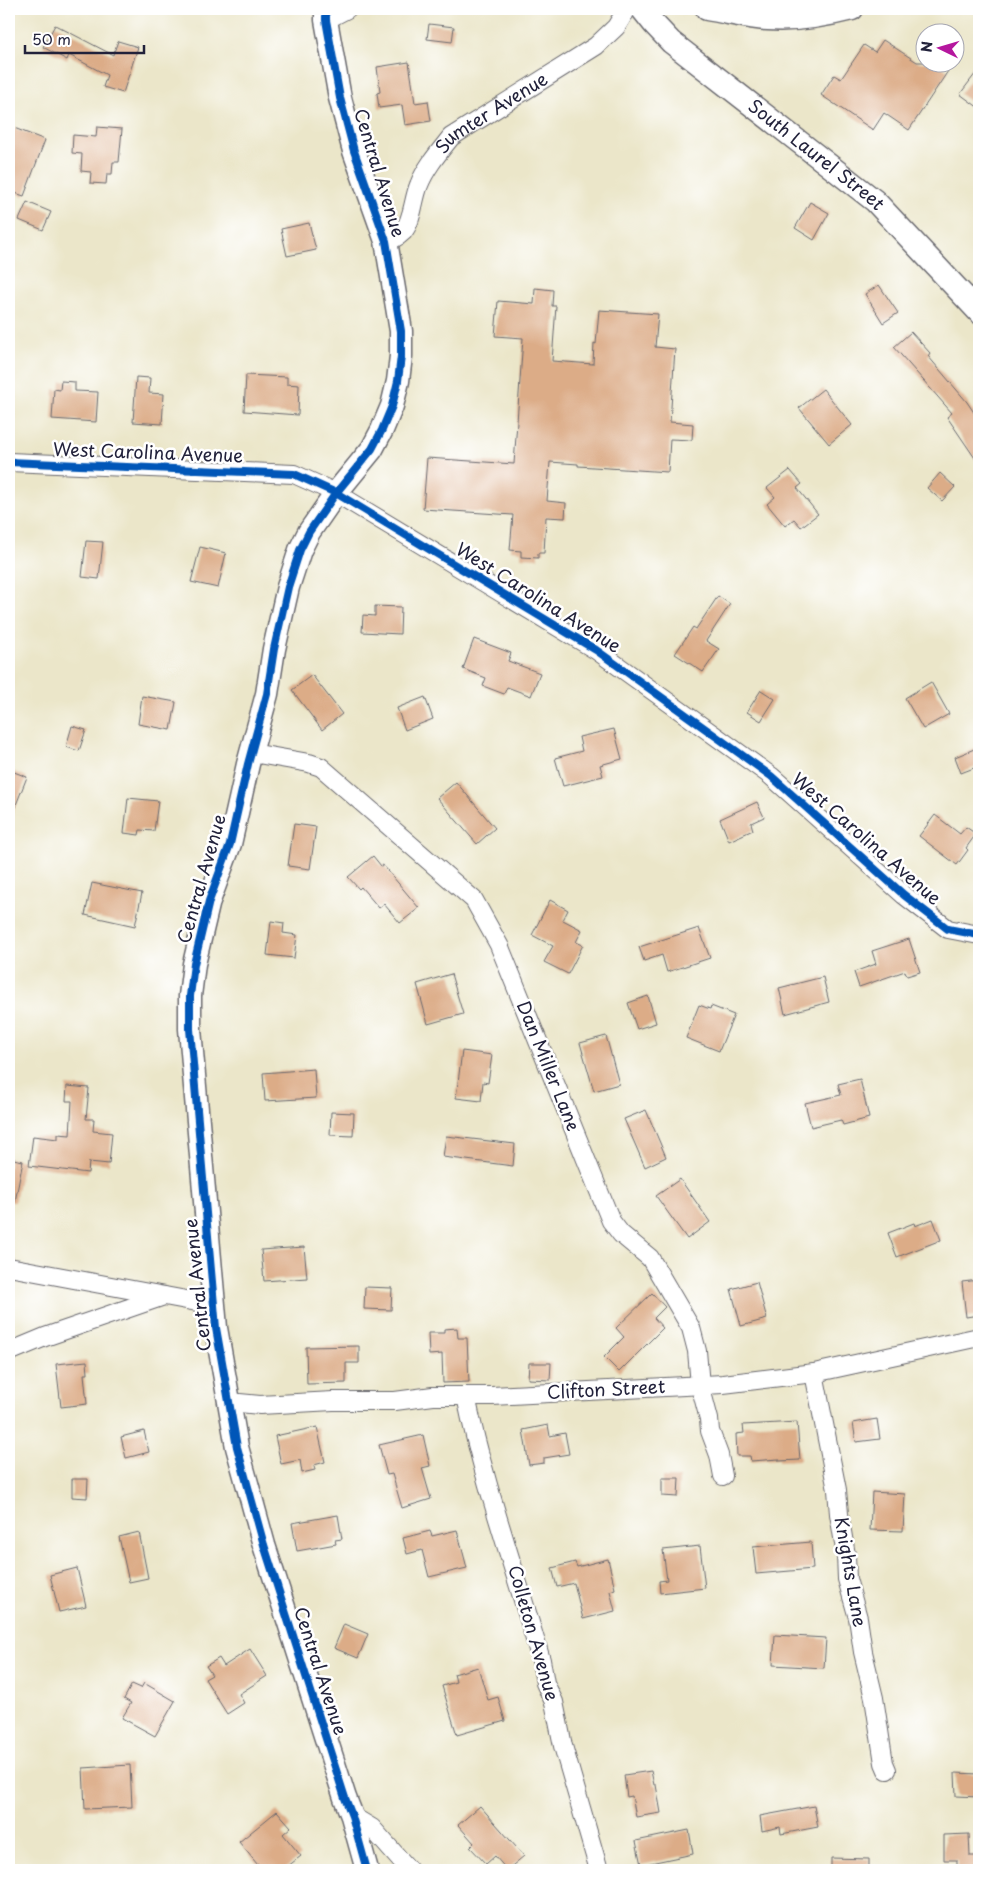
<svg xmlns="http://www.w3.org/2000/svg" width="988" height="1879" viewBox="0 0 988 1879" font-family="'Playpen Sans',sans-serif">
  <rect width="100%" height="100%" fill="#fff"/>
  <filter id="ink" filterUnits="userSpaceOnUse"><feTurbulence type="fractalNoise" baseFrequency=".02" numOctaves="2"/><feDisplacementMap in="SourceGraphic" scale="10" xChannelSelector="R" yChannelSelector="G"/><feConvolveMatrix kernelMatrix="1 2 1 2 8 2 1 2 1" color-interpolation-filters="sRGB"/></filter>
  <filter id="wash" filterUnits="userSpaceOnUse"><feTurbulence type="fractalNoise" baseFrequency=".0096" numOctaves="4" result="noise"/><feDisplacementMap in="SourceGraphic" scale="20" xChannelSelector="R" yChannelSelector="G"/><feGaussianBlur stdDeviation="1.12" result="paint"/><feColorMatrix in="noise" values="0 0 0 0 0 0 0 0 0 0 0 0 0 0 0 0 0 1.4 0 .05"/><feComposite in="paint" operator="in"/></filter>
  <g filter="url(#wash)">
    <rect width="100%" height="100%" fill="#ebe6c9"/>
    <g id="blocks">
      <!-- building -->
      <path fill="#dcac87" d="M 429,24 L 454,27 L 452,42 L 427,39 Z
        M 55,25 L 113,55 L 118,41 L 138,47 L 123,93 L 103,87 L 107,75 L 69,55 L 67,60 L 43,47 Z
        M 883,40 L 917,62 L 935,62 L 948,71 L 909,130 L 884,113 L 873,130 L 821,95 L 834,75 L 841,79 L 864,45 L 875,52 Z
        M 409,62 L 415,103 L 428,101 L 431,121 L 405,125 L 402,105 L 379,108 L 377,93 L 380,92 L 377,67 Z
        M 979,69 L 979,108 L 960,94 Z
        M 9,126 L 45,140 L 24,196 L 9,191 L 14,177 L 9,175 Z
        M 97,127 L 122,129 L 119,162 L 113,162 L 112,174 L 107,174 L 106,184 L 90,183 L 91,172 L 81,171 L 82,154 L 72,153 L 73,135 L 96,137 Z
        M 27,202 L 51,212 L 43,230 L 19,220 Z
        M 810,202 L 829,213 L 814,240 L 795,228 Z
        M 309,223 L 316,250 L 287,256 L 281,229 Z
        M 879,285 L 898,313 L 883,323 L 865,294 Z
        M 535,288 L 553,290 L 552,306 L 556,306 L 552,361 L 593,364 L 594,343 L 596,344 L 599,310 L 658,314 L 655,347 L 675,349 L 670,422 L 693,424 L 692,440 L 670,439 L 668,472 L 578,466 L 578,464 L 550,462 L 547,501 L 566,503 L 565,518 L 546,517 L 544,553 L 538,553 L 538,558 L 521,557 L 521,551 L 510,550 L 513,515 L 423,509 L 427,458 L 514,464 L 523,338 L 495,336 L 498,301 L 534,304 Z
        M 911,332 L 930,353 L 928,356 L 967,402 L 979,420 L 979,464 L 947,417 L 952,413 L 894,347 Z
        M 246,375 L 287,377 L 287,384 L 299,385 L 298,415 L 244,411 Z
        M 136,377 L 150,378 L 149,393 L 164,394 L 162,424 L 133,422 Z
        M 61,381 L 75,382 L 75,391 L 98,392 L 96,422 L 52,419 L 54,389 L 60,390 Z
        M 823,389 L 852,425 L 829,444 L 799,408 Z
        M 790,470 L 802,484 L 797,488 L 818,514 L 801,527 L 794,519 L 785,526 L 767,504 L 775,497 L 767,488 Z
        M 940,473 L 955,487 L 942,501 L 927,488 Z
        M 86,541 L 103,542 L 99,579 L 82,577 Z
        M 200,547 L 226,553 L 218,588 L 191,582 Z
        M 718,596 L 730,604 L 706,641 L 719,649 L 703,672 L 675,654 L 693,627 L 696,629 Z
        M 375,606 L 401,607 L 400,634 L 362,632 L 363,615 L 375,616 Z
        M 474,639 L 511,653 L 508,661 L 540,673 L 531,696 L 507,687 L 504,694 L 483,686 L 486,678 L 463,669 Z
        M 312,675 L 342,714 L 322,730 L 292,690 Z
        M 931,682 L 949,714 L 923,729 L 905,698 Z
        M 761,690 L 775,699 L 761,721 L 747,712 Z
        M 142,696 L 176,702 L 171,730 L 138,724 Z
        M 425,697 L 433,719 L 405,730 L 397,708 Z
        M 72,726 L 86,730 L 79,751 L 66,747 Z
        M 614,729 L 622,759 L 600,765 L 603,776 L 563,786 L 555,758 L 582,751 L 579,737 Z
        M 979,747 L 979,766 L 961,773 L 955,757 Z
        M 9,770 L 27,777 L 10,820 L 9,820 Z
        M 456,782 L 495,828 L 477,844 L 437,798 Z
        M 128,798 L 158,801 L 154,831 L 140,830 L 139,835 L 124,833 Z
        M 757,802 L 764,817 L 751,823 L 753,830 L 729,841 L 720,819 Z
        M 935,815 L 960,834 L 966,827 L 976,834 L 966,848 L 968,850 L 957,865 L 919,836 Z
        M 294,824 L 316,827 L 310,869 L 288,866 Z
        M 373,856 L 381,866 L 383,865 L 419,908 L 400,923 L 384,904 L 379,908 L 361,887 L 359,889 L 348,877 Z
        M 92,883 L 142,893 L 135,926 L 85,915 Z
        M 550,900 L 568,910 L 563,920 L 582,930 L 576,942 L 583,945 L 568,974 L 544,962 L 553,946 L 532,935 Z
        M 271,921 L 284,923 L 283,933 L 297,935 L 294,958 L 267,955 Z
        M 699,928 L 710,958 L 667,972 L 662,955 L 644,961 L 639,947 Z
        M 909,939 L 920,972 L 907,976 L 905,971 L 859,987 L 854,972 L 876,964 L 872,951 Z
        M 451,974 L 463,1014 L 428,1024 L 417,984 Z
        M 823,977 L 829,1002 L 785,1014 L 779,988 Z
        M 648,996 L 656,1023 L 637,1029 L 628,1003 Z
        M 699,1005 L 710,1009 L 711,1006 L 734,1015 L 719,1051 L 686,1038 Z
        M 606,1036 L 619,1084 L 594,1091 L 580,1043 Z
        M 462,1051 L 492,1055 L 488,1083 L 483,1082 L 481,1101 L 456,1098 Z
        M 314,1069 L 316,1098 L 265,1101 L 263,1073 Z
        M 860,1079 L 869,1118 L 843,1125 L 841,1120 L 811,1127 L 805,1103 L 841,1095 L 838,1084 Z
        M 67,1086 L 89,1088 L 86,1119 L 94,1119 L 93,1131 L 112,1133 L 109,1164 L 89,1162 L 88,1173 L 29,1166 L 33,1136 L 58,1139 L 58,1134 L 70,1135 L 72,1101 L 66,1101 Z
        M 646,1110 L 666,1157 L 645,1167 L 624,1119 Z
        M 331,1112 L 354,1113 L 353,1136 L 330,1135 Z
        M 446,1136 L 515,1144 L 513,1166 L 443,1157 Z
        M 9,1158 L 23,1161 L 15,1202 L 9,1202 Z
        M 680,1179 L 710,1222 L 687,1239 L 656,1196 Z
        M 933,1219 L 941,1240 L 897,1257 L 888,1233 L 914,1223 L 915,1226 Z
        M 304,1247 L 307,1278 L 264,1281 L 261,1250 Z
        M 979,1280 L 979,1315 L 966,1317 L 962,1282 Z
        M 757,1282 L 767,1319 L 741,1326 L 731,1289 Z
        M 365,1287 L 392,1288 L 391,1310 L 364,1309 Z
        M 652,1293 L 665,1307 L 654,1318 L 663,1328 L 619,1372 L 604,1357 L 624,1337 L 616,1328 Z
        M 457,1328 L 458,1338 L 467,1338 L 469,1382 L 443,1383 L 442,1354 L 429,1355 L 428,1333 L 444,1333 L 444,1329 Z
        M 359,1346 L 359,1363 L 346,1363 L 346,1383 L 307,1384 L 306,1347 Z
        M 87,1361 L 88,1374 L 84,1374 L 87,1404 L 61,1407 L 56,1364 Z
        M 529,1363 L 551,1363 L 550,1380 L 528,1379 Z
        M 877,1419 L 880,1439 L 856,1442 L 853,1423 Z
        M 797,1422 L 800,1460 L 779,1461 L 779,1459 L 751,1461 L 750,1456 L 737,1456 L 736,1434 L 744,1433 L 743,1425 Z
        M 548,1425 L 550,1436 L 565,1433 L 569,1454 L 544,1458 L 544,1463 L 529,1465 L 523,1430 Z
        M 317,1427 L 325,1462 L 314,1465 L 315,1470 L 302,1473 L 300,1460 L 281,1464 L 275,1436 Z
        M 144,1431 L 149,1452 L 126,1458 L 121,1437 Z
        M 423,1435 L 430,1466 L 422,1468 L 431,1499 L 402,1508 L 392,1474 L 387,1475 L 379,1445 Z
        M 662,1478 L 679,1478 L 678,1497 L 662,1496 Z
        M 72,1479 L 88,1479 L 87,1498 L 72,1497 Z
        M 872,1492 L 905,1494 L 903,1531 L 870,1530 Z
        M 338,1515 L 342,1539 L 335,1540 L 336,1544 L 297,1551 L 292,1523 Z
        M 457,1530 L 467,1568 L 429,1577 L 422,1550 L 407,1554 L 403,1538 L 430,1531 L 432,1536 Z
        M 139,1532 L 148,1578 L 129,1582 L 119,1537 Z
        M 811,1542 L 813,1569 L 756,1574 L 753,1547 Z
        M 700,1546 L 705,1588 L 660,1593 L 659,1581 L 667,1580 L 663,1550 Z
        M 608,1559 L 615,1589 L 610,1591 L 615,1611 L 583,1619 L 574,1583 L 557,1587 L 552,1568 L 575,1562 L 577,1567 Z
        M 77,1568 L 86,1606 L 59,1612 L 50,1575 Z
        M 344,1624 L 368,1634 L 358,1658 L 334,1648 Z
        M 775,1635 L 826,1638 L 824,1668 L 773,1665 Z
        M 250,1649 L 267,1676 L 239,1694 L 244,1703 L 227,1714 L 205,1679 L 212,1675 L 206,1666 L 219,1658 L 224,1666 Z
        M 478,1667 L 488,1700 L 498,1697 L 505,1721 L 457,1735 L 442,1686 L 456,1682 L 454,1674 Z
        M 144,1683 L 175,1701 L 155,1736 L 122,1718 L 131,1703 L 124,1699 L 132,1684 L 141,1688 Z
        M 130,1765 L 132,1807 L 85,1809 L 83,1768 Z
        M 651,1771 L 654,1785 L 656,1785 L 661,1813 L 636,1817 L 632,1796 L 627,1797 L 624,1775 Z
        M 955,1773 L 979,1774 L 979,1797 L 956,1796 Z
        M 480,1806 L 524,1856 L 507,1870 L 495,1856 L 486,1864 L 470,1847 L 474,1843 L 458,1825 Z
        M 814,1806 L 818,1827 L 781,1834 L 780,1827 L 762,1831 L 760,1816 Z
        M 277,1811 L 291,1827 L 283,1834 L 301,1856 L 283,1870 L 262,1870 L 239,1842 Z
        M 689,1830 L 693,1854 L 641,1865 L 636,1841 Z
        M 969,1834 L 970,1856 L 979,1856 L 979,1870 L 957,1868 L 957,1860 L 944,1860 L 944,1835 Z
        M 831,1858 L 869,1859 L 869,1870 L 831,1870 Z"/>
    </g>
  </g>
  <g filter="url(#ink)">
    <use href="#blocks" fill-opacity="0" stroke="#68676d" stroke-width="1"/>
    <g fill="none" stroke-linecap="round" stroke-linejoin="round">
      <!-- minor casing -->
      <g stroke="#68676d" stroke-width="20">
        <g id="minor">
          <path d="M 326,20 L 347,9"/>
          <path id="s1" d="M 386,241 C 392,240 398,237 403,232 C 413,220 413,199 419,185 C 426,167 440,151 451,137 L 596,46 L 616,27 L 627,9"/>
          <path d="M 9,462 L 294,474 L 336,493 L 596,650 L 771,776 L 904,895 L 948,929 L 979,935"/>
          <path d="M 252,753 L 309,763 L 321,767 L 474,900 L 499,945 L 611,1221 L 621,1234 L 650,1258 L 691,1328 L 697,1351 L 700,1385 L 709,1419 L 710,1431 L 719,1455 L 723,1476"/>
          <path d="M 9,1267 L 213,1305"/>
          <path d="M 9,1352 L 45,1337 L 164,1296"/>
          <path d="M 814,1373 L 837,1490 L 839,1514 L 846,1555 L 847,1579 L 858,1618 L 863,1652 L 874,1698 L 884,1763 L 887,1770"/>
          <path d="M 466,1396 C 484,1485 516,1572 541,1660 L 545,1683 L 554,1702 L 563,1746 L 599,1870"/>
          <path d="M 229,1402 L 260,1405 L 333,1401 L 395,1401 L 433,1396 L 492,1396 L 723,1384 L 814,1373 L 979,1337"/>
          <path d="M 352,1816 L 372,1828 L 409,1870"/>
        </g>
      </g>
      <!-- tertiary casing -->
      <g stroke="#68676d" stroke-width="25">
        <g id="tertiary">
          <path d="M 326,9 L 326,20 L 340,98 L 354,151 L 386,241 L 401,331 L 401,356 L 398,381 L 392,406 L 382,430 L 372,449 L 336,493 L 309,532 L 300,550 L 288,587 L 274,649 L 267,694 L 248,764 L 230,844 L 209,901 L 194,964 L 190,996 L 190,1029 L 216,1328 L 237,1447 L 264,1545 L 345,1798 L 352,1816 L 367,1870"/>
          <path id="s2" d="M 642,9 L 654,24 L 671,42 L 875,201 L 979,312"/>
          <path d="M 707,9 C 727,12 748,18 768,19 C 796,21 825,16 852,9"/>
        </g>
      </g>
      <!-- minor -->
      <use href="#minor" stroke="#fff" stroke-width="18"/>
      <!-- tertiary -->
      <use href="#tertiary" stroke="#fff" stroke-width="22"/>
      <!-- cycleway casing -->
      <g stroke="#fff" stroke-width="11">
        <path id="cycleway" d="M 326,9 L 326,20 L 340,98 L 354,151 L 386,241 L 401,331 L 401,356 L 398,381 L 392,406 L 382,430 L 372,449 L 336,493 L 309,532 L 300,550 L 288,587 L 274,649 L 267,694 L 248,764 L 230,844 L 209,901 L 194,964 L 190,996 L 190,1029 L 216,1328 L 237,1447 L 264,1545 L 345,1798 L 352,1816 L 367,1870
          M 9,462 L 294,474 L 336,493 L 596,650 L 771,776 L 904,895 L 948,929 L 979,935"/>
      </g>
      <!-- cycleway -->
      <use href="#cycleway" stroke="#0057b8" stroke-width="8"/>
    </g>
  </g>
  <g text-anchor="middle" stroke-width="5" stroke-linejoin="round" paint-order="stroke">
    <!-- street labels -->
    <g font-size="18" fill="#22223b" stroke="#fff">
      <text dy="6" stroke="none"><textPath href="#s1" startOffset="174">Sumter Avenue</textPath></text>
      <text dy="6" stroke="none"><textPath href="#s2" startOffset="228">South Laurel Street</textPath></text>
      <text transform="translate(379 173) rotate(73)" y="6">Central Avenue</text>
      <text transform="translate(148 453) rotate(2)" y="6">West Carolina Avenue</text>
      <text transform="translate(538 598) rotate(32)" y="6">West Carolina Avenue</text>
      <text transform="translate(866 839) rotate(41)" y="6">West Carolina Avenue</text>
      <text transform="translate(202 879) rotate(-74)" y="6">Central Avenue</text>
      <text transform="translate(548 1066) rotate(68)" y="6">Dan Miller Lane</text>
      <text transform="translate(198 1285) rotate(-96)" y="6">Central Avenue</text>
      <text transform="translate(606 1390) rotate(-3)" y="6">Clifton Street</text>
      <text transform="translate(850 1572) rotate(80)" y="6">Knights Lane</text>
      <text transform="translate(533 1633) rotate(74)" y="6">Colleton Avenue</text>
      <text transform="translate(320 1671) rotate(72)" y="6">Central Avenue</text>
    </g>
  </g>
  <!-- margin -->
  <rect width="988" height="1879" fill="none" stroke="#fff" stroke-width="30"/>
  <!-- north arrow -->
  <g transform="translate(940 48) rotate(275)"><circle r="24" fill="#ffffff" stroke="#a7a7b1"/>
  <path d="M0-4L9 19L0 12L-9 19Z" fill="#b5179e"/>
  <text y="-8" font-size="14" font-weight="bold" text-anchor="middle" fill="#22223b">N</text>
  </g>
  <!-- scale -->
  <path d="M25 45v8h119v-8" fill="none" stroke="#22223b" stroke-width="2.5"/>
  <text x="32" y="45" font-size="15" fill="#22223b" stroke="#ffffff" stroke-width="4" paint-order="stroke">50 m</text>
</svg>
